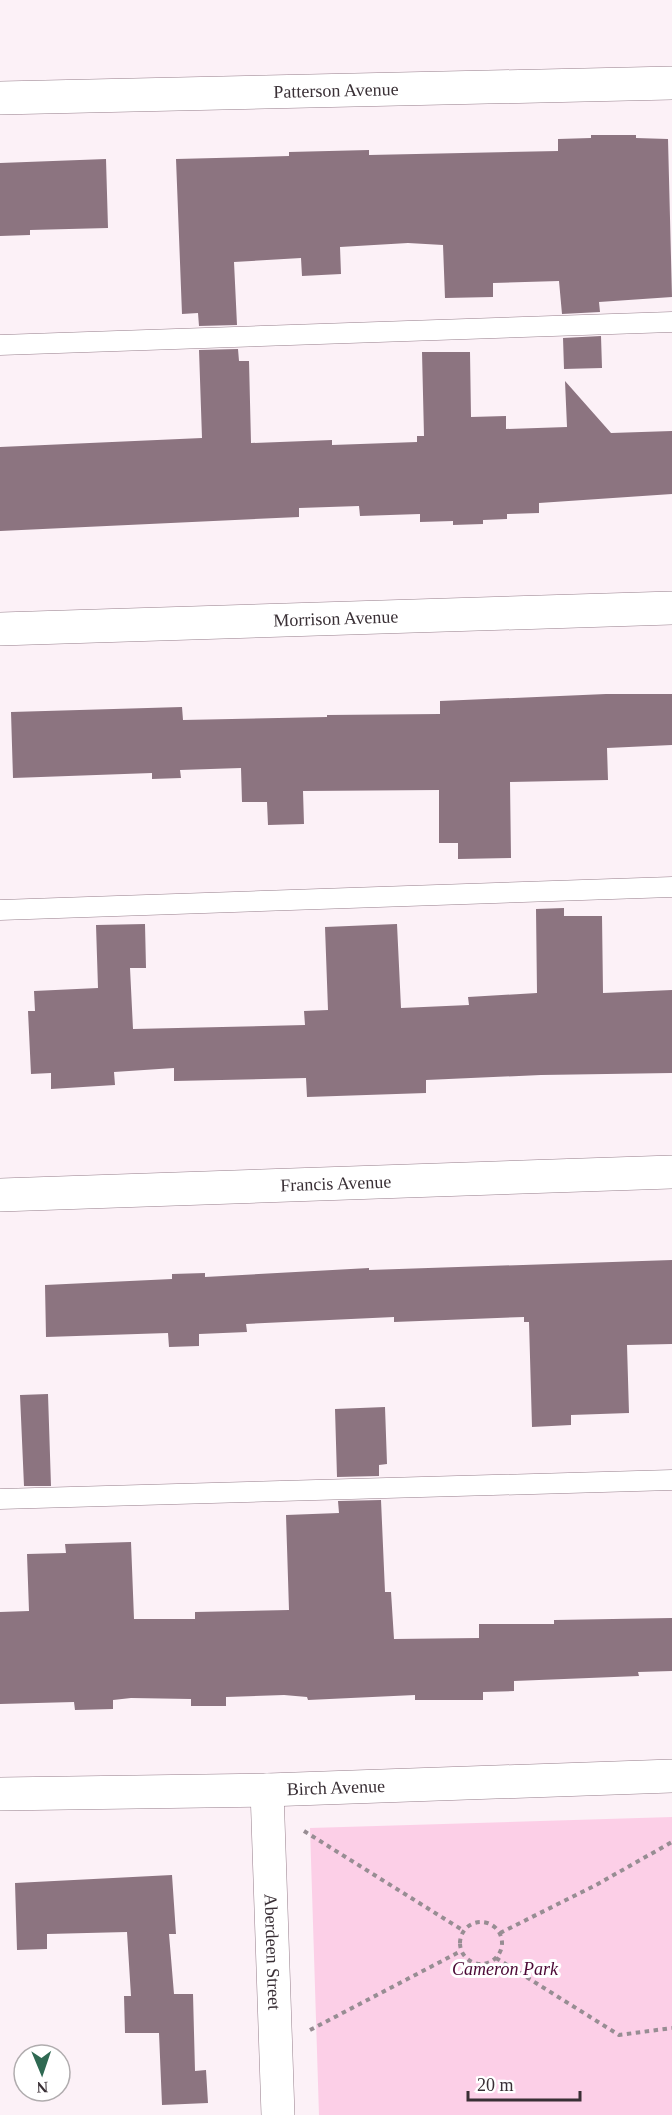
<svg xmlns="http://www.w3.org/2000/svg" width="672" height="2115" viewBox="0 0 672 2115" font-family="Georgia,serif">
  <rect width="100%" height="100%" fill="#fcf1f7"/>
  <!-- green -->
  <path fill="#fccfe7" d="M 672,1817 L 672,2115 L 319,2115 L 310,1828 Z"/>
  <!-- building -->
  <path fill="#8c7480" d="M 591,135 L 636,135 L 636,138 L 668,139 L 672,297 L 599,302 L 600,312 L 562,314 L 559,281 L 493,283 L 493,297 L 445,298 L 443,245 L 408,243 L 340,247 L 341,274 L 302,276 L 301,258 L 234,262 L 237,325 L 199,326 L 198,313 L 182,314 L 176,159 L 289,156 L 289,152 L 369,150 L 369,155 L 558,151 L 558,139 L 591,138 Z
    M 106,159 L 108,228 L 30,230 L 30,235 L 0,236 L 0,163 Z
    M 601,336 L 602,368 L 564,369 L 563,338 Z
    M 238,349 L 239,361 L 249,361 L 251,443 L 332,440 L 332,445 L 417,442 L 417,436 L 424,436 L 422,352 L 470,352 L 471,417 L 506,416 L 506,429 L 567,427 L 565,381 L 611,433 L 672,431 L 672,494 L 539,503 L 539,513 L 507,514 L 507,519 L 483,520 L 483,524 L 453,525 L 453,521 L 420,522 L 420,514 L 360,516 L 359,506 L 299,508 L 299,517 L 0,531 L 0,447 L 202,438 L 199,350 Z
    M 606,694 L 672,694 L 672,745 L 607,748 L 608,780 L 510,782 L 511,858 L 458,859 L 458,843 L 439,843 L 439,790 L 303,791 L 304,824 L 268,825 L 267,802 L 242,802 L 241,768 L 180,770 L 181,778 L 152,779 L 152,773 L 13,778 L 11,712 L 182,707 L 183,720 L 327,717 L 327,715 L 440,714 L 440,701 Z
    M 564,908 L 564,916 L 602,916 L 603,993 L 672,990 L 672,1073 L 541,1075 L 426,1080 L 426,1093 L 307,1097 L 306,1078 L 174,1081 L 174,1068 L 114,1072 L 115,1085 L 51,1089 L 51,1073 L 31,1074 L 28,1011 L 35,1011 L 34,991 L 98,988 L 96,925 L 145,924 L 146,968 L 130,968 L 133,1029 L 305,1025 L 304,1011 L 328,1010 L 325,927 L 397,924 L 401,1008 L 469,1005 L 468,997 L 537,993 L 536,909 Z
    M 672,1260 L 672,1344 L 627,1345 L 629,1413 L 571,1415 L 571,1425 L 532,1427 L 529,1322 L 524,1322 L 524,1317 L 394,1322 L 394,1317 L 246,1324 L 247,1332 L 199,1334 L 199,1346 L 169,1347 L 168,1333 L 46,1337 L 45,1285 L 172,1279 L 172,1274 L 205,1273 L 205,1277 L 369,1268 L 369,1270 Z
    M 48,1394 L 51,1486 L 24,1486 L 20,1395 Z
    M 385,1407 L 387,1464 L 379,1465 L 379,1476 L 337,1477 L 335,1409 Z
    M 381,1500 L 385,1592 L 391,1592 L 394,1639 L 479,1638 L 479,1624 L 554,1624 L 554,1620 L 672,1618 L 672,1671 L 638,1672 L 639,1676 L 514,1681 L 514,1691 L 483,1692 L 483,1700 L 415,1700 L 415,1695 L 308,1700 L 307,1697 L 284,1695 L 226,1697 L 226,1706 L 191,1706 L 191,1699 L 131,1698 L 113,1700 L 113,1709 L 75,1710 L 74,1702 L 0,1704 L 0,1612 L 29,1611 L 27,1554 L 66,1553 L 65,1544 L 131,1542 L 134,1619 L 195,1619 L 195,1612 L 289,1610 L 286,1515 L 339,1513 L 338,1501 Z
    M 172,1875 L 176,1934 L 169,1934 L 174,1994 L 193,1994 L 195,2071 L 206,2070 L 208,2103 L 162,2105 L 159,2033 L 125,2033 L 124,1996 L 131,1996 L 127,1932 L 47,1934 L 47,1949 L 17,1950 L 15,1883 Z"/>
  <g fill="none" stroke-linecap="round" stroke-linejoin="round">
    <!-- service casing -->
    <g stroke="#977f8c" stroke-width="21">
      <path id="service" d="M 0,345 L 672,322
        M 0,910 L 672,887
        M 0,1499 L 672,1480"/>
    </g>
    <!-- minor casing -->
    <g stroke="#977f8c" stroke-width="34">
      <g id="minor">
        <path id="s1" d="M 0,98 L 672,83"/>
        <path id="s2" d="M 0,629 L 672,608"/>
        <path id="s3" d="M 0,1195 L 672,1172"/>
        <path id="s4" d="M 267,1790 L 278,2115"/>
        <path id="s5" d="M 0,1794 L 267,1790 L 672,1776"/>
      </g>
    </g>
    <!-- path -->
    <path stroke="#978d93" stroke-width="4" stroke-dasharray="4.5 4.5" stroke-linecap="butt" d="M 304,1831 L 464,1931
      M460 1943a21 21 0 1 1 42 0a21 21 0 1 1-42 0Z
      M 500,1933 L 596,1885 L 672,1842
      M 496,1958 L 619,2035 L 672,2028
      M 310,2030 L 461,1951"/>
    <!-- service -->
    <use href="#service" stroke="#fff" stroke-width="20"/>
    <!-- minor -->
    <use href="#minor" stroke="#fff" stroke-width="33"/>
  </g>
  <g text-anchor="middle" stroke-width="6" stroke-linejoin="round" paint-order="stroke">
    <!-- street labels -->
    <g font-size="18" fill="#392f35" stroke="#fff">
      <text dy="6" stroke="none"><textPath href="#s1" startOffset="336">Patterson Avenue</textPath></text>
      <text dy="6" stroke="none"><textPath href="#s2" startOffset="336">Morrison Avenue</textPath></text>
      <text dy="6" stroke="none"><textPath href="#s3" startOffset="336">Francis Avenue</textPath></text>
      <text dy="6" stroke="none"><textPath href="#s5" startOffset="336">Birch Avenue</textPath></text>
      <text dy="6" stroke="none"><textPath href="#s4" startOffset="162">Aberdeen Street</textPath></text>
    </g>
    <!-- park labels -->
    <g font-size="18" font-style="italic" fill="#4b0935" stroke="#fff">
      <text x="505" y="1975">Cameron Park</text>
    </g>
  </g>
  <!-- north arrow -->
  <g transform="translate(42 2073) rotate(178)"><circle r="28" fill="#ffffff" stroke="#b0acae" stroke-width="1.5"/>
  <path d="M0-4.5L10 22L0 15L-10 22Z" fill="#2f6952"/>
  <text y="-9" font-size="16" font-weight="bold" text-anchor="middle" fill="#392f35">N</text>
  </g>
  <!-- scale -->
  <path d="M468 2091v9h112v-9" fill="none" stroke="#392f35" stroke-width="3"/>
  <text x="477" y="2091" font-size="18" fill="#392f35" stroke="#ffffff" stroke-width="4.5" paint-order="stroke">20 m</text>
</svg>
